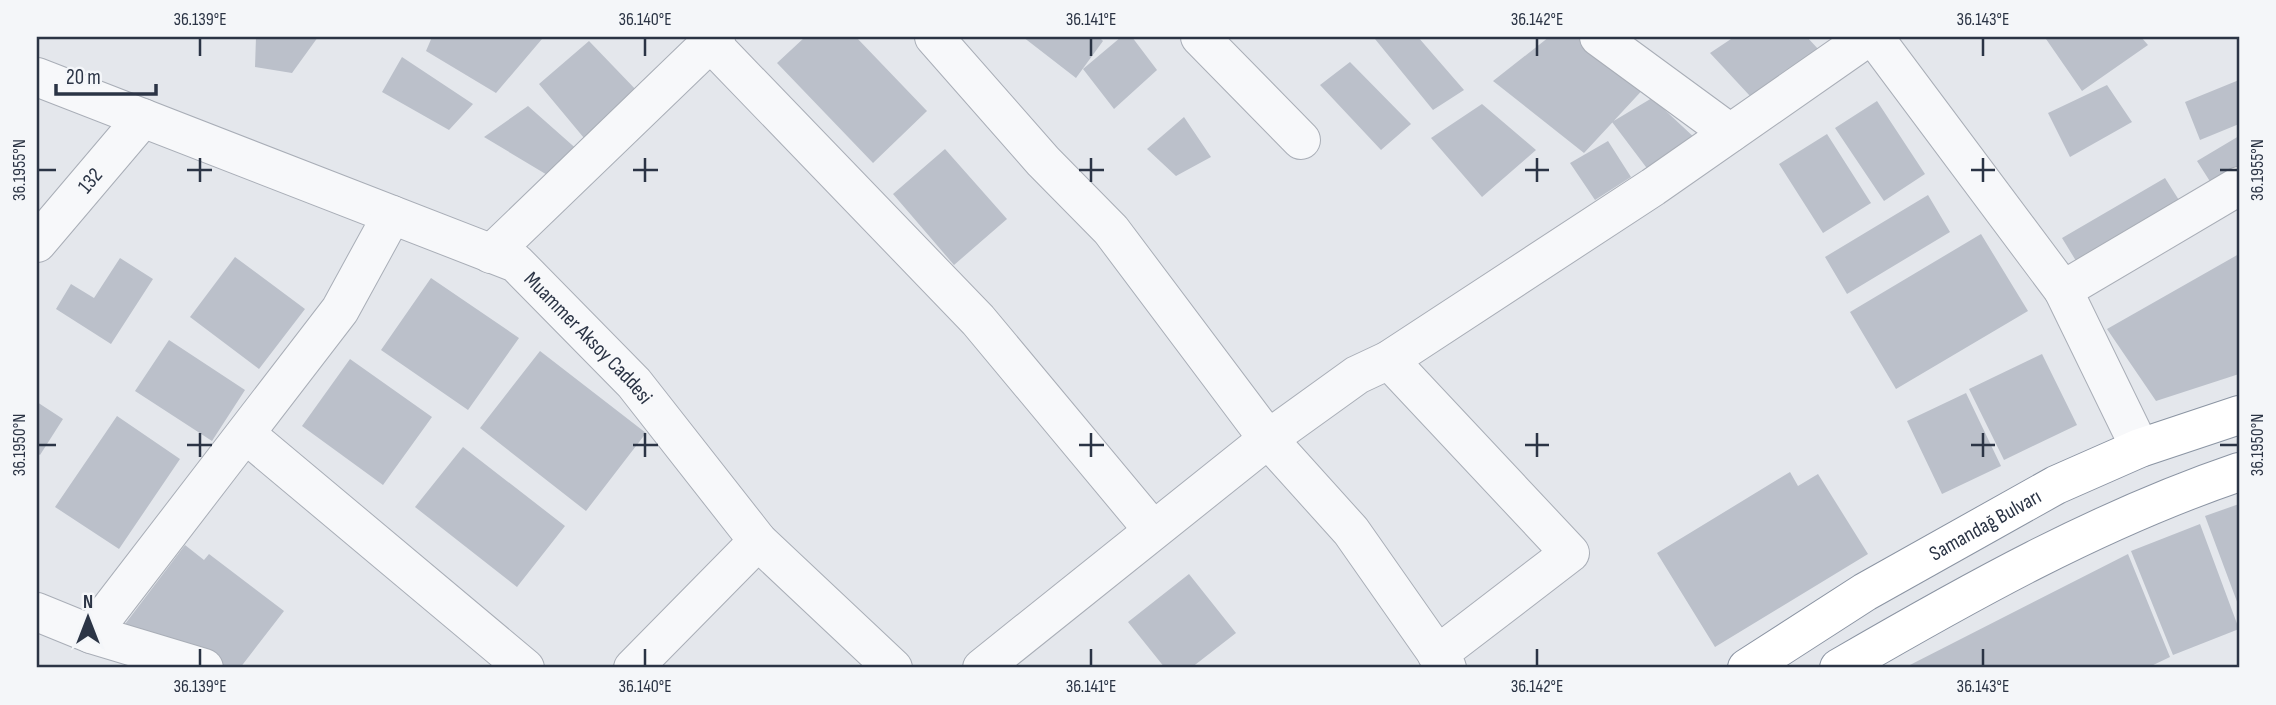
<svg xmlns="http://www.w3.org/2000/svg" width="2276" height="705" viewBox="0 0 2276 705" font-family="'Sofia Sans Condensed',sans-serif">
  <rect width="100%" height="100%" fill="#e4e7ec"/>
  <!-- building -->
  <path fill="#bbc0ca" d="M 256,37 L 318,37 L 292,73 L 255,67 Z
    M 432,37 L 538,37 L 542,39 L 496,93 L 426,51 Z
    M 805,37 L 856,37 L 927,111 L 873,163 L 777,63 Z
    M 1023,37 L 1099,37 L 1103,41 L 1076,78 Z
    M 1121,37 L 1132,37 L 1157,70 L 1114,109 L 1083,69 Z
    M 1378,37 L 1418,37 L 1464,90 L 1433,110 L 1375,39 Z
    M 1549,37 L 1581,37 L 1648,84 L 1584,153 L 1493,81 Z
    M 1734,37 L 1807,37 L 1819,50 L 1750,96 L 1710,53 Z
    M 2050,37 L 2141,37 L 2148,45 L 2082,91 L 2046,39 Z
    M 589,41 L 639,93 L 594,150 L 539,84 Z
    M 402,57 L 473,104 L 449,130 L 382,92 Z
    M 1350,62 L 1411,124 L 1381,150 L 1320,85 Z
    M 2239,80 L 2239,124 L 2200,140 L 2185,102 Z
    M 2107,85 L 2132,122 L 2070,157 L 2048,113 Z
    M 1652,98 L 1697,140 L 1649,171 L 1612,122 Z
    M 1877,101 L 1925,174 L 1884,201 L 1835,128 Z
    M 1482,104 L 1536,150 L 1482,197 L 1431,138 Z
    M 528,106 L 580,152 L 554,179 L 484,137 Z
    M 1184,117 L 1211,157 L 1176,176 L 1147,149 Z
    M 1827,134 L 1871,203 L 1823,233 L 1779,164 Z
    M 2239,136 L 2239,166 L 2211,183 L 2197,161 Z
    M 1608,141 L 1631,177 L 1595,200 L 1570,163 Z
    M 945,149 L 1007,219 L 954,265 L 893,194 Z
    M 2165,178 L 2184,208 L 2081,269 L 2062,238 Z
    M 1928,195 L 1950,232 L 1847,294 L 1825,257 Z
    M 1981,234 L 2028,311 L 1896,389 L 1850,312 Z
    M 2239,254 L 2239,374 L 2156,401 L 2107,329 Z
    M 235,257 L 305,309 L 259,369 L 190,317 Z
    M 120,258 L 153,279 L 111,344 L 56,309 L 71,284 L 94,298 Z
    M 431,278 L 519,338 L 468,410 L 381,350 Z
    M 169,340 L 245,390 L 212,441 L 135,391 Z
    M 540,351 L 646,433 L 586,511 L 480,428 Z
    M 2042,354 L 2077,425 L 2004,460 L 1969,389 Z
    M 350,359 L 432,417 L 383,485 L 302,426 Z
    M 1966,393 L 2001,466 L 1942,494 L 1907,421 Z
    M 37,402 L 63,419 L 40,455 L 37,453 Z
    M 117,416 L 180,459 L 119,549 L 55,507 Z
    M 463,447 L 565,526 L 517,587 L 415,507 Z
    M 1790,472 L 1798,486 L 1818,474 L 1868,554 L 1715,647 L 1657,553 Z
    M 2239,504 L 2239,607 L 2205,516 Z
    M 2200,524 L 2239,629 L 2173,655 L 2131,551 Z
    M 185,545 L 204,560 L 209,554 L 284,611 L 240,668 L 222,668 L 119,632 Z
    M 2128,554 L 2170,657 L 2147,668 L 1904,668 Z
    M 1189,574 L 1236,633 L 1191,668 L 1165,668 L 1128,622 Z"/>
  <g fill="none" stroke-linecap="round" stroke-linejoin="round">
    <!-- minor casing -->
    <g stroke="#a9aeb7" stroke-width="40">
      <g id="minor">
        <path d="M 934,37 L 1043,161 L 1111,230 L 1268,439 L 1351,531 L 1447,668"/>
        <path d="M 1200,37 L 1301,140"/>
        <path d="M 1599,37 L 1730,133"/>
        <path d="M 1874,37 L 2063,290 L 2140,448"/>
        <path d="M 710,42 L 978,320 L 1153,530"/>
        <path id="s1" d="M 37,77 L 516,263 L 634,383 L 758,541 L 893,668"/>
        <path id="s2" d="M 37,243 L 143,118"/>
        <path d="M 491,254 L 716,37"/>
        <path d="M 2063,290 L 2239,186"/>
        <path d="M 1389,360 L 1570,553 L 1437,655"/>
        <path d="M 247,435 L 525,668"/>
        <path d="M 37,612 L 91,634 L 204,668"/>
        <path d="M 91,634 L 340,310 L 392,215"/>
        <path d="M 633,668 L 758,541"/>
        <path d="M 982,668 L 1268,439 L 1357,375 L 1389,360 L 1653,187 L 1868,37"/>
      </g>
    </g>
    <!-- highway casing -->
    <g stroke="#8b94a3" stroke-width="40">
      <g id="highway">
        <path id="s3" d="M 1747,668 L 1865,592 L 2056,485 L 2140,448 L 2239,415"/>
        <path d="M 1839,668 C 1968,593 2098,520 2239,472"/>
      </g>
    </g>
    <!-- minor -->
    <use href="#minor" stroke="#f7f8fa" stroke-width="38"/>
    <!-- highway -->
    <use href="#highway" stroke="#fff" stroke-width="38"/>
  </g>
  <!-- ticks -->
  <path fill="none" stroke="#2b3445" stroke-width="2.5" d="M 200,38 L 200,56M 645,38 L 645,56M 1091,38 L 1091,56M 1537,38 L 1537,56M 1983,38 L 1983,56M 200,158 L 200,182M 645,158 L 645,182M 1091,158 L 1091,182M 1537,158 L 1537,182M 1983,158 L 1983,182M 38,170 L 56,170M 187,170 L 212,170M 633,170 L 658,170M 1079,170 L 1104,170M 1525,170 L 1549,170M 1971,170 L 1995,170M 2220,170 L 2238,170M 200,433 L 200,457M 645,433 L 645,457M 1091,433 L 1091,457M 1537,433 L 1537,457M 1983,433 L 1983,457M 38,445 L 56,445M 187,445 L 212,445M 633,445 L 658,445M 1079,445 L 1104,445M 1525,445 L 1549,445M 1971,445 L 1995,445M 2220,445 L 2238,445M 200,649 L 200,666M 645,649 L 645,666M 1091,649 L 1091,666M 1537,649 L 1537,666M 1983,649 L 1983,666"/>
  <g text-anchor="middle" stroke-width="5" stroke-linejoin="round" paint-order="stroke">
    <!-- street labels -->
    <g font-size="21" fill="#2b3445" stroke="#f4f6f9">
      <text dy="7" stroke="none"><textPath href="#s2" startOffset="82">132</textPath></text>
      <text dy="7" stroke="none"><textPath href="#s1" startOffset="618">Muammer Aksoy Caddesi</textPath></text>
      <text dy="7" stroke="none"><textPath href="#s3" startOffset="278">Samandağ Bulvarı</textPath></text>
    </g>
  </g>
  <!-- border -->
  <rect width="2276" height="705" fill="none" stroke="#f4f6f9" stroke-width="77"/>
  <!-- north arrow -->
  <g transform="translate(88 618)" stroke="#f4f6f9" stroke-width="5" paint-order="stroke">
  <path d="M0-5L12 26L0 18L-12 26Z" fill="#2b3445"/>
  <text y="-10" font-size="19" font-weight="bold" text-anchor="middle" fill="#2b3445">N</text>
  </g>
  <!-- scale -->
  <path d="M56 84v10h100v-10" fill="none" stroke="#2b3445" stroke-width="3.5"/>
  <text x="66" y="84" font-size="21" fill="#2b3445" stroke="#f4f6f9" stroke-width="5" paint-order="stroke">20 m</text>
  <rect x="38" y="38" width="2200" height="628" fill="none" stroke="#2b3445" stroke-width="2.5"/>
  <g font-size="18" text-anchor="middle" fill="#2b3445">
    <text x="200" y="25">36.139°E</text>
    <text x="645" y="25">36.140°E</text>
    <text x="1091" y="25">36.141°E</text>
    <text x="1537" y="25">36.142°E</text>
    <text x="1983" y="25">36.143°E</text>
    <text transform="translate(19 170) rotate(-90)" y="6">36.1955°N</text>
    <text transform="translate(2257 170) rotate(-90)" y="6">36.1955°N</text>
    <text transform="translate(19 445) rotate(-90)" y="6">36.1950°N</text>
    <text transform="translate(2257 445) rotate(-90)" y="6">36.1950°N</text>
    <text x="200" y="692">36.139°E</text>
    <text x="645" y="692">36.140°E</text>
    <text x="1091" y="692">36.141°E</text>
    <text x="1537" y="692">36.142°E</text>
    <text x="1983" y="692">36.143°E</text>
  </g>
</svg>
